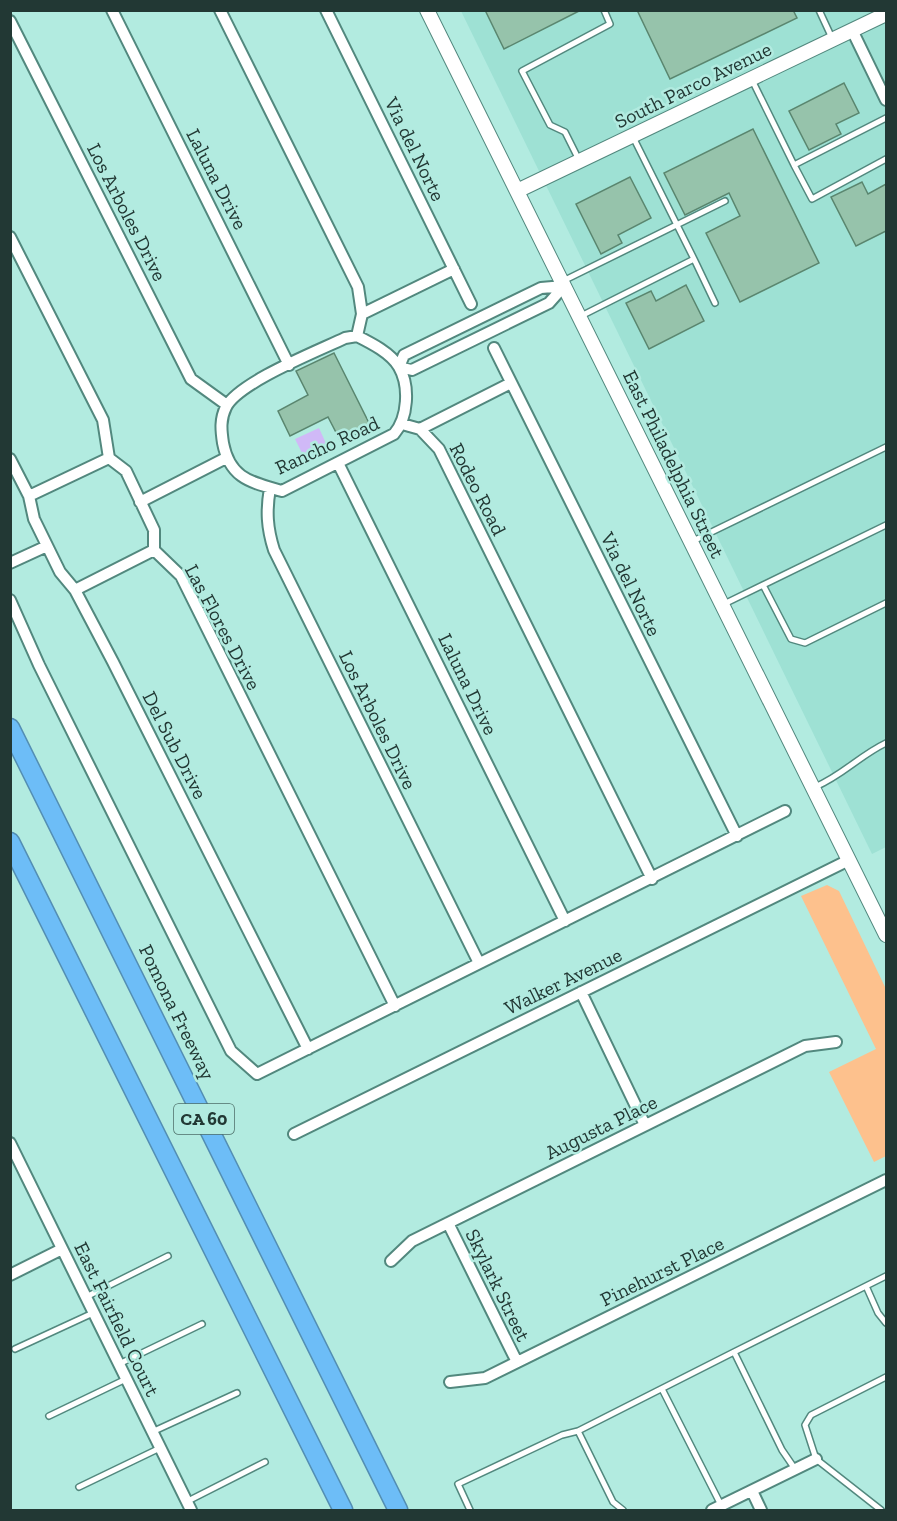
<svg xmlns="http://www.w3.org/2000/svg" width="897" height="1521" viewBox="0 0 897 1521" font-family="'Zilla Slab',serif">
  <rect width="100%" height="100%" fill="#b2ebe0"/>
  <!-- built -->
  <path fill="#9ee1d4" d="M 461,11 L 886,11 L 886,847 L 872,854 Z"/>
  <!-- green -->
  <path fill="#fdc18d" d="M 827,885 L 839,891 L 886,989 L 886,1156 L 874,1162 L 829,1072 L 876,1049 L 801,896 Z"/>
  <!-- water -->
  <path fill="#d0b9f7" d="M 319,428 L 329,450 L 306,461 L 295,439 Z"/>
  <!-- building -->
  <path fill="#96c3ab" stroke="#5a866f" stroke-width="1.5" d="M 485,10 L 581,10 L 504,49 Z
    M 637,10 L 793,10 L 797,18 L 670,79 Z
    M 844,83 L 859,113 L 836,124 L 841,134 L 809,150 L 789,111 Z
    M 753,129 L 819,263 L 740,302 L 706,233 L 740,216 L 729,193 L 685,215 L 664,173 Z
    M 630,177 L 651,218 L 618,235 L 622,243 L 601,254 L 576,204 Z
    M 862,182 L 868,194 L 886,184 L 886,231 L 856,246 L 831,197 Z
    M 686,285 L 704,321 L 649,349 L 626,303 L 651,291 L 656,301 Z
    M 334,353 L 371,427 L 341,442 L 328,417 L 290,436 L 278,411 L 308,395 L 296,371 Z"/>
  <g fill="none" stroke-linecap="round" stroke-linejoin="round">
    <!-- lane casing -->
    <g stroke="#52887e" stroke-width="8">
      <path id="lane" d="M 819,10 L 832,38
        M 752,80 L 794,165 L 886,118
        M 579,160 L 565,132 L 550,125 L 522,71 L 610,24 L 604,10
        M 794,165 L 812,199 L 886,159
        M 694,259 L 715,303
        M 563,281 L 725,201
        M 581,316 L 694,259 L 633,137
        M 691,542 L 886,447
        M 763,585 L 791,639 L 805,643 L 886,603
        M 724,604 L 886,525
        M 815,787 C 843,775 859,756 886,743
        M 866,1286 L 886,1276
        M 86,1297 L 168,1256
        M 15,1349 L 93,1313
        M 119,1364 L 202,1324
        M 662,1389 L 721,1505
        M 49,1416 L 126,1379
        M 152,1432 L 237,1393
        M 795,1469 L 782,1450 L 734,1352 L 866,1286 L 878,1313 L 886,1323
        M 79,1487 L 160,1448
        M 186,1502 L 265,1462
        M 470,1510 L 458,1484 L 562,1435 L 578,1431
        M 623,1510 L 613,1502 L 578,1431 L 734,1352
        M 881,1510 L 816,1459 L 805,1425 L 811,1415 L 886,1377"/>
    </g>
    <!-- street casing -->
    <g stroke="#52887e" stroke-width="14">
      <path id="street" d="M 112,10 L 289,365
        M 220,10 L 358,287 L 362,314 L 357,336
        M 326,10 L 471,304
        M 10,21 L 191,379 L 227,405
        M 852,30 L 886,100
        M 10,237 L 103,420 L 109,458 L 126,471 L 154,530 L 154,550 L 181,576 L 395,1006
        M 564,286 L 549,303 L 412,370 L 399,367 L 404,355 L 541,288 Z
        M 362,314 L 454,269
        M 357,336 C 371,343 391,353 399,367 C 410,386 408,418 394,434 L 282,491 C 251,482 230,479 223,443 C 221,430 220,419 226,407 C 239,382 318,351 345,338 Z
        M 494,348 L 737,836
        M 402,424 L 420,429 L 439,449 L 652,879
        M 420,429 L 511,383
        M 10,459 L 29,496 L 34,519 L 60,572 L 75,590 L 113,662 L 308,1049
        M 338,463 L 565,921
        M 270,488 C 266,511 267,528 274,550 L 479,963
        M 29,496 L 109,458
        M 140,502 L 226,458
        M 10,563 L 47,546
        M 75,590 L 154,550
        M 10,600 L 39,665 L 231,1051 L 257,1074 L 785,811
        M 581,992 L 645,1125
        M 294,1134 L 849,860
        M 10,1143 L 191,1510
        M 448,1223 L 517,1362
        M 391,1261 L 412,1241 L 805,1046 L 836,1042
        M 10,1275 L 62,1249
        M 450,1382 L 485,1378 L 886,1180
        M 752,1491 L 761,1510
        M 712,1510 L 816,1459"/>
    </g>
    <!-- secondary casing -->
    <g stroke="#52887e" stroke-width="16">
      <path id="secondary" d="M 427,10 L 886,935
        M 517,191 L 886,14"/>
    </g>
    <!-- highway casing -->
    <g stroke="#538eb3" stroke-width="21">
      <path id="highway" d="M 10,728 L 398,1510
        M 10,842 L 343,1510"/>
    </g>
    <!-- lane -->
    <use href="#lane" stroke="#fff" stroke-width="5"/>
    <!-- street -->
    <use href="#street" stroke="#fff" stroke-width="10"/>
    <!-- secondary -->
    <use href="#secondary" stroke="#fff" stroke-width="14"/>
    <!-- highway -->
    <use href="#highway" stroke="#6dbdf7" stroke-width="18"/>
  </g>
  <g text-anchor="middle" stroke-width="5" stroke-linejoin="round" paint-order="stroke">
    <!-- shield labels -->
    <rect fill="#b2ebe0" stroke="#4d6e68" stroke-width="1.5" x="174" y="1104" width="60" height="30" rx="4.5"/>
    <g font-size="18" font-weight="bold" fill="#223834">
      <text x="204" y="1125">CA 60</text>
    </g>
    <!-- street labels -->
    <g font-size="20" fill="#223834" stroke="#b2ebe0">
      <text transform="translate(693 85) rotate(-26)" y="7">South Parco Avenue</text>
      <text transform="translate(415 149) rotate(64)" y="7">Via del Norte</text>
      <text transform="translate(217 179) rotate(63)" y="7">Laluna Drive</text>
      <text transform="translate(127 212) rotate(63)" y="7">Los Arboles Drive</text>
      <text transform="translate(327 445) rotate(-25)" y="7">Rancho Road</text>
      <text transform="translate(674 464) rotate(64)" y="7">East Philadelphia Street</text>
      <text transform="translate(478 489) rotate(63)" y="7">Rodeo Road</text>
      <text transform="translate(631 584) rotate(64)" y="7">Via del Norte</text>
      <text transform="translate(223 627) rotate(62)" y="7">Las Flores Drive</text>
      <text transform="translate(468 684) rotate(64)" y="7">Laluna Drive</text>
      <text transform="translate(378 720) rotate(64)" y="7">Los Arboles Drive</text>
      <text transform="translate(175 745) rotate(63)" y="7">Del Sub Drive</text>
      <text transform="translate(563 981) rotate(-26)" y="7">Walker Avenue</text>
      <text transform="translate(177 1012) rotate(64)" y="7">Pomona Freeway</text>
      <text transform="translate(601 1127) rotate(-26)" y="7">Augusta Place</text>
      <text transform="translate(662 1271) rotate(-26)" y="7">Pinehurst Place</text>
      <text transform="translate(498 1285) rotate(64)" y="7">Skylark Street</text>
      <text transform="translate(117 1319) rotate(64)" y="7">East Fairfield Court</text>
    </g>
  </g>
  <!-- border -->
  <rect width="897" height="1521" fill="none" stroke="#223834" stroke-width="24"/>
</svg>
